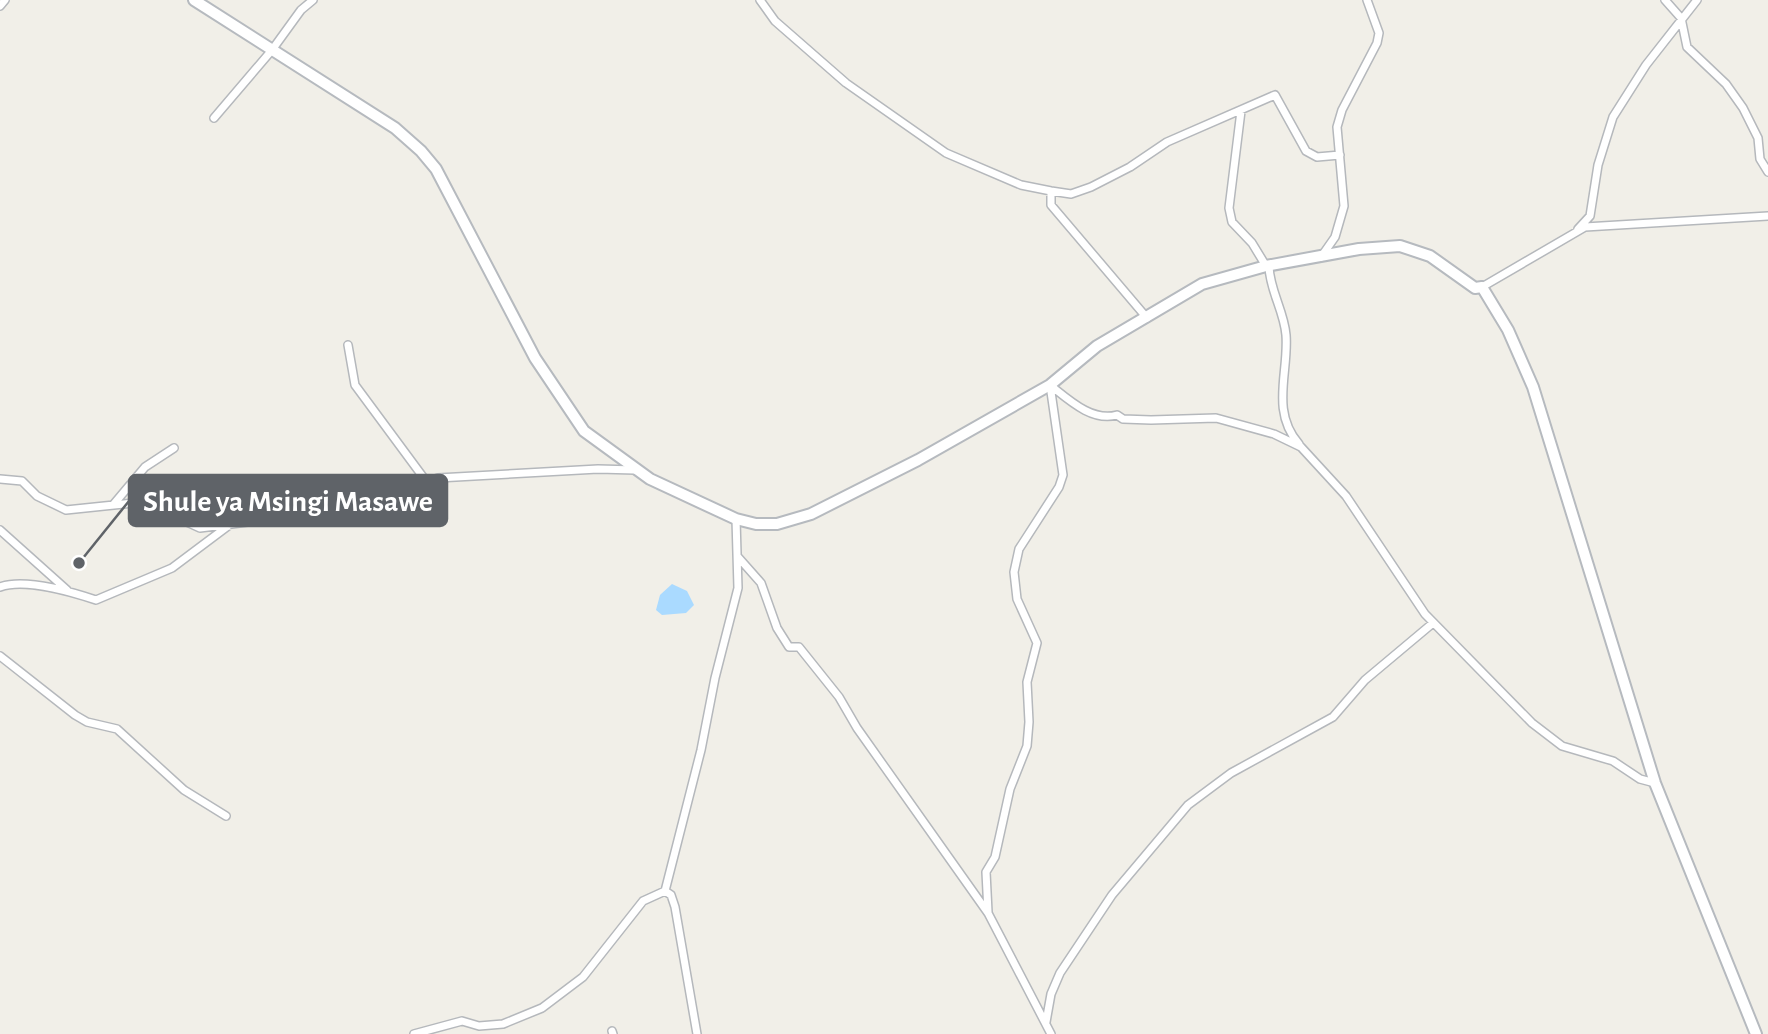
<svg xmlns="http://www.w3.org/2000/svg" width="1768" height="1034" viewBox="0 0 1768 1034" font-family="'Alegreya Sans',sans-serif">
  <rect width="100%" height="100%" fill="#f1efe8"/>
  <!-- water -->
  <path fill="#aadaff" d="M 672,584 L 687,591 L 694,605 L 686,613 L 662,615 L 656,610 L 660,595 Z"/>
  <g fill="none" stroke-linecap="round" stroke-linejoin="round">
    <!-- street casing -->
    <g stroke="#b5b8bc" stroke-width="10">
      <path id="street" d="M 760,0 L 775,21 L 846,83 L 946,153 L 1021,185 L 1051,191 L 1071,194 L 1091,187 L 1130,167 L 1167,142 L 1275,95 L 1306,151 L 1317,157 L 1340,155
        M 1665,0 L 1681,18 L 1687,47 L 1726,84 L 1743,108 L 1758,138 L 1760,159 L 1768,172
        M 0,6 L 5,0
        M 1241,111 L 1229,208 L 1232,222 L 1252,243 L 1266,266
        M 214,118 L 272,50 L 301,10 L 313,0
        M 1051,191 L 1051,205 L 1147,318
        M 1578,229 L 1590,216 L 1598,165 L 1613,117 L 1646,65 L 1697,0
        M 1321,257 L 1335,237 L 1344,206 L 1337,127 L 1342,110 L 1377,43 L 1379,33 L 1367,0
        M 1269,267 C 1270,291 1284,311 1286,335 C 1289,372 1270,411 1299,444
        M 1482,287 L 1585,227 L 1768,216
        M 348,345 L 355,385 L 426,481
        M 1050,385 C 1069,400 1092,422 1117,415 L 1123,419 L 1151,420 L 1216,418 L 1274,434 L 1301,447 L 1346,496 L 1425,614 L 1532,723 L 1562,746 L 1613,761 L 1640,779 L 1655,783
        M 0,479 L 22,481 L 37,496 L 66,510 L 143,502 L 200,528 L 281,518 L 359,513 L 389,505 L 415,486 L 438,478 L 598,469 L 635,470
        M 113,505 L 145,467 L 174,448
        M 0,530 L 67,590
        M 738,557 L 761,583 L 777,628 L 789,647 L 799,647 L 839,697 L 857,728 L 988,913 L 1051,1034
        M 0,587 C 24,578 72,592 96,600 L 172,568 L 228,526
        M 0,656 L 75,715 L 87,722 L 117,729 L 184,790 L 226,816
        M 988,912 L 986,872 L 995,857 L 1010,789 L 1027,746 L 1029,722 L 1027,682 L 1037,643 L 1017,599 L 1014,572 L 1019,549 L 1059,487 L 1063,475 L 1050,385
        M 1046,1022 L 1051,994 L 1060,973 L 1112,895 L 1188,805 L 1231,773 L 1333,717 L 1365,680 L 1433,623
        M 612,1031 L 613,1034
        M 414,1034 L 462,1021 L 479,1026 L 503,1024 L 542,1008 L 583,977 L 643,901 L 665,891
        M 697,1034 L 675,907 L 671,895 L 665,891 L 701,750 L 715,678 L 738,588 L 736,519"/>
    </g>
    <!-- secondary casing -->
    <g stroke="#b6babf" stroke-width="14">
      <path id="secondary" d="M 194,0 L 395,128 L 421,151 L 436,169 L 535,358 L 584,431 L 650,479 L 736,519 L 756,524 L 777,524 L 811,514 L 918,460 L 1050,385 L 1097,346 L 1202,284 L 1266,266 L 1359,249 L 1400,246 L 1430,256 L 1475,288 L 1482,287 L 1508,330 L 1533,387 L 1655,783 L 1756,1034"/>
    </g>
    <!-- street -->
    <use href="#street" stroke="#fff" stroke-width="7"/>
    <!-- secondary -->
    <use href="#secondary" stroke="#fff" stroke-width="10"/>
  </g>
  <!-- callouts -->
  <path fill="none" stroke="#5f6368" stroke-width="2.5" d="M79 563L129 501"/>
  <circle fill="#5f6368" stroke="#fff" stroke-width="2.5" cx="79" cy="563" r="7"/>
  <rect fill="#5f6368" stroke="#5f6368" stroke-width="2.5" x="129" y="475" width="318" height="51" rx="7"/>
  <g font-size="30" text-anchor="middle" font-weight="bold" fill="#fff">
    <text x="288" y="511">Shule ya Msingi Masawe</text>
  </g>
</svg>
